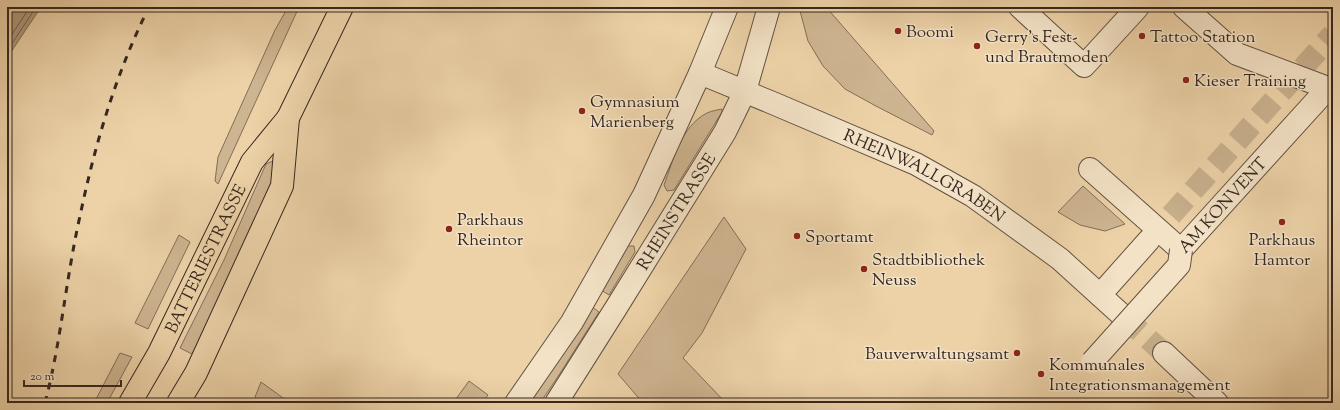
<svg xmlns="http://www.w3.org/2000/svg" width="1340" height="410" viewBox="0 0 1340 410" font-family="'Sorts Mill Goudy',serif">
  <rect width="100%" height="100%" fill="#edd2a8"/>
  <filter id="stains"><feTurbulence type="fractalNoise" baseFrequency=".005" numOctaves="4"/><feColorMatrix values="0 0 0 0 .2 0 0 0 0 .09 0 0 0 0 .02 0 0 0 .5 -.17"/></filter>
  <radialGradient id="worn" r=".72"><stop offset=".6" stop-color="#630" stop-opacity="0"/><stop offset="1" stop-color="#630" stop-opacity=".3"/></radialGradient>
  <!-- green -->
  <path fill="#ceb591" stroke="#826e59" d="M 288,7 L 299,7 L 218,184 L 215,181 L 218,157 L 275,30 Z
    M 799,7 L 826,7 L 934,131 L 932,135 L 874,105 L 845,89 L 823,66 L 808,41 Z
    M 722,109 L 722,112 L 674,190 L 667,191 L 664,185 C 673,161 681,126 707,113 C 711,111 717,110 722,109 Z
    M 275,160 L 280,170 L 194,355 L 180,348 L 224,260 L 266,164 Z
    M 1083,186 L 1125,224 L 1105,231 L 1080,225 L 1058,212 Z
    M 724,217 L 746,249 L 702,333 L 683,358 L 726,403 L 643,403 L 618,374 Z
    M 179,235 L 190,242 L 148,329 L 135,323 Z
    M 627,246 L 634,246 L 635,252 L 609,295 L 601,290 Z
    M 591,306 L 599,312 L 559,375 L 540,403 L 528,403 Z
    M 120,353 L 132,357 L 107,403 L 94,403 Z
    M 469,381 L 488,395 L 482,403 L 453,403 Z
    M 261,382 L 290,403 L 262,403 L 255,397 Z"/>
  <!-- water -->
  <path fill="#ae987a" stroke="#7e6b56" d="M 7,7 L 41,7 L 7,58 Z"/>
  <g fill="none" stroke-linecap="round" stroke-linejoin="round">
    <!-- shore -->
    <path stroke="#72604e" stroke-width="1" d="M 7,42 L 30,7
      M 7,51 L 36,7"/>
    <!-- minor-tunnel -->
    <path stroke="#c8b08d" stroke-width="22" stroke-dasharray="22 11" stroke-linecap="butt" d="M 1149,240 L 1333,34
      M 1124,317 L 1164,353"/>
    <!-- minor casing -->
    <g stroke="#635243" stroke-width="24">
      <g id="minor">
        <path d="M 1020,7 L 1084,66 L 1138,7"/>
        <path d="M 1184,7 L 1237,54 L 1328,88 L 1333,92"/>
        <path id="s1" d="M 700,73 L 775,104 L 916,164 L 973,196 L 1060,259 L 1124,317"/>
        <path id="s2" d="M 1090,169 L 1181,250 L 1328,88"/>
        <path d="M 1100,295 L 1149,240"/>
        <path d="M 1164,353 L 1217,403"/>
        <path d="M 516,403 L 572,322 L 644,195 L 700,73 L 727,7"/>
        <path id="s3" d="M 556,403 L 616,308 L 725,132 L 745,91 L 769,7"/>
      </g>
    </g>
    <!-- major casing -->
    <g stroke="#352821" stroke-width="24">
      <g id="major">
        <path id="s4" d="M 130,403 L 159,353 L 252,162 L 288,118 L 342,7"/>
        <path d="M 178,403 L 196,373 L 282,186 L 288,118"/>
      </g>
    </g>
    <!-- minor -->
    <use href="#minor" stroke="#f3e2c6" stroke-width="22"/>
    <!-- major -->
    <use href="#major" stroke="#edd2a8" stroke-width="22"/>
    <!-- rail -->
    <path stroke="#352821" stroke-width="3" stroke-dasharray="7 7" stroke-linecap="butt" d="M 45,403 C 61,342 66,278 80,216 C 95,144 116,73 149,7"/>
    <!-- minor-bridge casing -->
    <g stroke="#635243" stroke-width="24" stroke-linecap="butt">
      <path id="minor-bridge" d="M 1092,362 L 1179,265 L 1181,250"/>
    </g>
    <!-- minor-bridge -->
    <use href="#minor-bridge" stroke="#f3e2c6" stroke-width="22"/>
  </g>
  <!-- markers -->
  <g fill="#8f2418" stroke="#f3e2c6" stroke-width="1.5">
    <circle cx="898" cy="31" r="4"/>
    <circle cx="1142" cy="36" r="4"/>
    <circle cx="977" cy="46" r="4"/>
    <circle cx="1186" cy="80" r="4"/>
    <circle cx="582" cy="111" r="4"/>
    <circle cx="1282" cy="222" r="4"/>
    <circle cx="449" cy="229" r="4"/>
    <circle cx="797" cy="236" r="4"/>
    <circle cx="864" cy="269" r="4"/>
    <circle cx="1017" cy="353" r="4"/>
    <circle cx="1041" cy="374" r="4"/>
  </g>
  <g text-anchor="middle" stroke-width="3" stroke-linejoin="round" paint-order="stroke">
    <!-- poi labels -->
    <g font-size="17" fill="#352821" stroke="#f3e2c6" text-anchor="start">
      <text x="906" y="37">Boomi</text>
      <text x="985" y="42">Gerry's Fest-<tspan x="985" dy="20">und Brautmoden</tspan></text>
      <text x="1150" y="42">Tattoo Station</text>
      <text x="1194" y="86">Kieser Training</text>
      <text x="590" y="107">Gymnasium<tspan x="590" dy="20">Marienberg</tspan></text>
      <text x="457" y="225">Parkhaus<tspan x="457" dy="20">Rheintor</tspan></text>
      <text x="805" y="242">Sportamt</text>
      <text x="1282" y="245" text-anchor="middle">Parkhaus<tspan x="1282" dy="20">Hamtor</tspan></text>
      <text x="872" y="265">Stadtbibliothek<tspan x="872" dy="20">Neuss</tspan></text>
      <text x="1009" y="359" text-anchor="end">Bauverwaltungsamt</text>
      <text x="1049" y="370">Kommunales<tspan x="1049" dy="20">Integrationsmanagement</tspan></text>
    </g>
    <!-- street labels -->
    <g font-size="17" fill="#352821" stroke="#f3e2c6">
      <text dy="6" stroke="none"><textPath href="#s1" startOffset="247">RHEINWALLGRABEN</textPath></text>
      <text dy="6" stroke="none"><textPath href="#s2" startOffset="183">AM KONVENT</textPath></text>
      <text dy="6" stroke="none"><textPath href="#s3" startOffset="226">RHEINSTRASSE</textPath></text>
      <text dy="6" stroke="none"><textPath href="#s4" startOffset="163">BATTERIESTRASSE</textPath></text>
    </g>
  </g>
  <!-- margin -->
  <rect width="1340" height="410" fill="none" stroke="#edd2a8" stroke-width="24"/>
  <rect x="8" y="8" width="1324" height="394" fill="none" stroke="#352821" stroke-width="2"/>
  <rect x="12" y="12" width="1316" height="386" fill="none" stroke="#352821"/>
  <!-- scale -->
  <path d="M24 380v6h97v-6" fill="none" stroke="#352821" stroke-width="2"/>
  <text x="30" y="380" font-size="12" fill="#352821" stroke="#f3e2c6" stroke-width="3" paint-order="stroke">20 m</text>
  <rect width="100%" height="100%" filter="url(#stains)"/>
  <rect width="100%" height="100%" fill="url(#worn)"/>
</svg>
